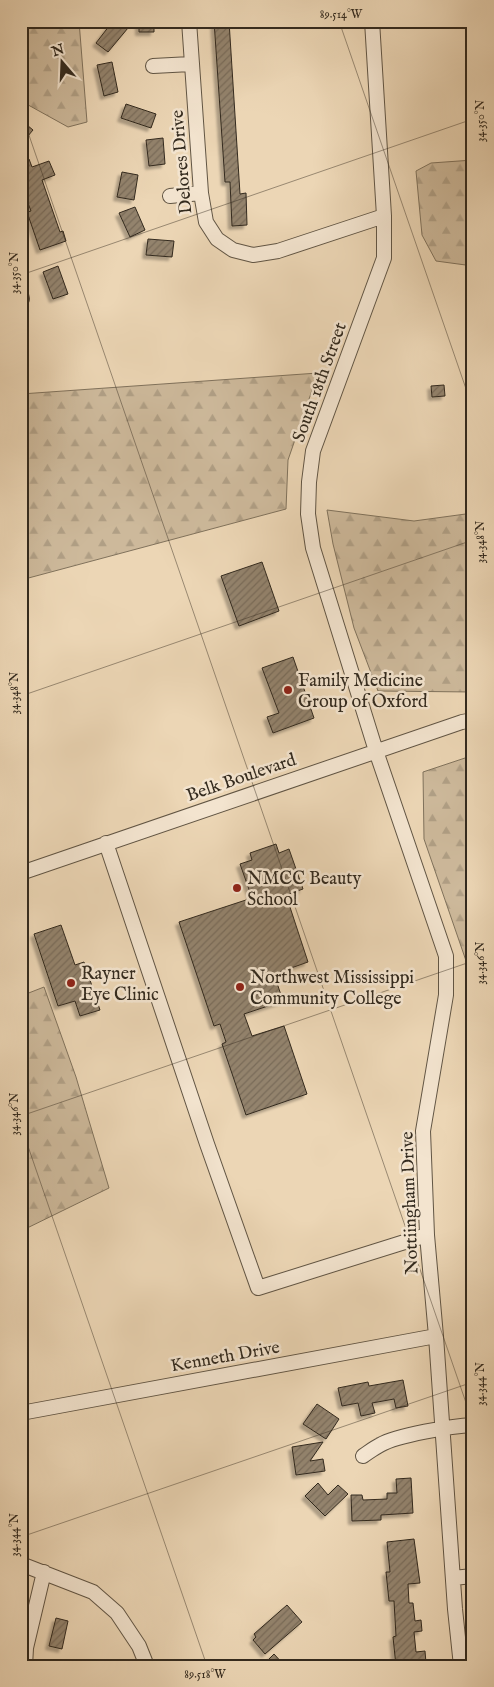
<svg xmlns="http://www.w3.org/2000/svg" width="494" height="1687" viewBox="0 0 494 1687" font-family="'IM FELL English',serif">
  <defs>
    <pattern id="forest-firs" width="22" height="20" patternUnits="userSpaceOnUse" patternTransform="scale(1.25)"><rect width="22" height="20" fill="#cdb99b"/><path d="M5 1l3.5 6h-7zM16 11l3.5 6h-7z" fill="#b09f85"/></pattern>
    <pattern id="building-hatch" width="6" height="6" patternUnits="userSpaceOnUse" patternTransform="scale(1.25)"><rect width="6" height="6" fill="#93836d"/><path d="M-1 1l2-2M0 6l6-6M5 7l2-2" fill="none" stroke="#796b59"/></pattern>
    <filter id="shadow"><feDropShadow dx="-3.5" dy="3.5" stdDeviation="1" flood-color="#0004"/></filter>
  </defs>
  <rect width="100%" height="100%" fill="#ecd6b5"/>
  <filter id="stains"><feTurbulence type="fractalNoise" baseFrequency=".004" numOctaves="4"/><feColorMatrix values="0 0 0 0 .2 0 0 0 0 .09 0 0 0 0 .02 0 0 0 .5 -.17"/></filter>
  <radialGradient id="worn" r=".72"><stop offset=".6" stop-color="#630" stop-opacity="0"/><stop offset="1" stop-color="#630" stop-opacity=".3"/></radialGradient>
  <!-- forest -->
  <path fill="url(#forest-firs)" stroke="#80725c" d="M 21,21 L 79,21 L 87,122 L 68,127 L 21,101 Z
    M 473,160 L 473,266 L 436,261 L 422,235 L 416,171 L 431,163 Z
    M 318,373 L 288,460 L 286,509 L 21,580 L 21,394 Z
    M 327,510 L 414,521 L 473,513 L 473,692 L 378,691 L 354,628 L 333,544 Z
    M 471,756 L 473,756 L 473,981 L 424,839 L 423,772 Z
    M 44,987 L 76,1077 L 109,1188 L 21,1231 L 21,996 Z"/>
  <!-- building -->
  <path fill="url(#building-hatch)" stroke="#332a1e" filter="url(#shadow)" d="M 113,21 L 120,21 L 128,28 L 108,52 L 96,43 Z
    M 139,21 L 154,21 L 154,32 L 139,32 Z
    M 214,21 L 229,21 L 240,194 L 246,193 L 247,225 L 232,226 L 230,182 L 225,182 Z
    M 112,62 L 118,92 L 104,96 L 97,65 Z
    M 126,104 L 156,114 L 151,128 L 121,118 Z
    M 21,120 L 33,130 L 21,144 Z
    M 163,138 L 165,164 L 149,166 L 146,140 Z
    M 29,159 L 32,167 L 49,161 L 55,175 L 42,180 L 60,232 L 63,231 L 66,241 L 40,250 L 27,212 L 31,211 L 21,185 L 21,162 Z
    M 122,172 L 138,175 L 134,200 L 117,197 Z
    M 135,207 L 145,230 L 130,237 L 119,213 Z
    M 148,239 L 174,241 L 172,257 L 146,255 Z
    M 58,266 L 68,294 L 53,299 L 43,272 Z
    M 444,385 L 445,396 L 432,397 L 431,386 Z
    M 262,562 L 279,611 L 239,626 L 221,576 Z
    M 293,657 L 314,718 L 273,733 L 267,717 L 279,713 L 262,668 Z
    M 276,844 L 279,853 L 289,849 L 303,889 L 286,895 L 308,962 L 274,974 L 283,1001 L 244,1014 L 252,1036 L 284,1026 L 307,1094 L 246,1115 L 222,1044 L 226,1042 L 220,1024 L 214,1026 L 179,922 L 252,898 L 240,864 L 252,860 L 250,853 Z
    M 61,925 L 75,965 L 84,962 L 100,1010 L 80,1016 L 75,1001 L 58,1006 L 34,934 Z
    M 403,1380 L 408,1406 L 396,1408 L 394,1399 L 372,1403 L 375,1413 L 361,1416 L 358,1403 L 342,1406 L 338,1388 L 368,1382 L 369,1386 Z
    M 317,1404 L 339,1419 L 326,1439 L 303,1424 Z
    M 323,1442 L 310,1461 L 323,1459 L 325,1471 L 296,1475 L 292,1447 Z
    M 411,1478 L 413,1513 L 381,1515 L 381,1520 L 352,1521 L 351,1495 L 362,1495 L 363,1500 L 387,1499 L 387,1493 L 397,1493 L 396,1479 Z
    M 318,1483 L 328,1495 L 338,1485 L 348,1494 L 325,1516 L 305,1496 Z
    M 414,1539 L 420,1583 L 408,1584 L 409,1603 L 413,1603 L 415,1621 L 421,1620 L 422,1631 L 414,1632 L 416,1652 L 425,1651 L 426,1663 L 396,1666 L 393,1637 L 396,1636 L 394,1601 L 389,1601 L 386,1572 L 390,1572 L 387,1542 Z
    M 287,1605 L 302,1622 L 265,1654 L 253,1640 L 256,1637 L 254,1634 Z
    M 56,1618 L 68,1621 L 62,1649 L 49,1646 Z
    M 274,1654 L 285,1666 L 262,1666 Z"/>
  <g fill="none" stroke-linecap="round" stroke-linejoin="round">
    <!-- minor casing -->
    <g stroke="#615544" stroke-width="16">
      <path id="minor" d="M 189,21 L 201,193 L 206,222 L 217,239 L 233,250 L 253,255 L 278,251 L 384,216
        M 372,21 L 384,216 L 384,258 L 313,451 L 309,482 L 308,514 L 313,548 L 376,751 L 446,956 L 446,995 L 423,1131 L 427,1235 L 436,1336 L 455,1609 L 461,1666
        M 153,66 L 191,64
        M 170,196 L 201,193
        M 21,295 L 22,299
        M 106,843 L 207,1144 L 258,1288 L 427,1235
        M 21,873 L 462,722 L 473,720
        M 21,1413 L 436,1336
        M 363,1456 C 369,1452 374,1448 380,1445 C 397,1435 452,1426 473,1425
        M 21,1564 L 93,1592 L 117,1613 L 139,1646 L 147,1666
        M 453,1578 L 473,1576
        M 25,1666 L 26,1648 L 44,1572"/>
    </g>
    <!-- minor -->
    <use href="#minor" stroke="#f3e4cf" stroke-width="14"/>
  </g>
  <!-- ticks -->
  <path fill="none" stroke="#332a1e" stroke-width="1" stroke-opacity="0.45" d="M 339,21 L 473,409M 21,112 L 473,1423M 21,275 L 473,119M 21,696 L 473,540M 21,1116 L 473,961M 21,1126 L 207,1666M 21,1537 L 473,1382"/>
  <!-- markers -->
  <g fill="#8f2418" stroke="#f3e4cf" stroke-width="2">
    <circle cx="288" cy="690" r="5"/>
    <circle cx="237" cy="888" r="5"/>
    <circle cx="71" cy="983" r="5"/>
    <circle cx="240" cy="987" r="5"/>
  </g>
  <g text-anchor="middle" stroke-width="5" stroke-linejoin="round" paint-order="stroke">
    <!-- street labels -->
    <g font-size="18" fill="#332a1e" stroke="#f3e4cf">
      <text transform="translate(181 162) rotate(-95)" y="6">Delores Drive</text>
      <text transform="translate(319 382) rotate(-70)" y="6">South 18th Street</text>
      <text transform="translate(241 777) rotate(-19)" y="6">Belk Boulevard</text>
      <text transform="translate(409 1203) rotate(-92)" y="6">Nottiingham Drive</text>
      <text transform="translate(225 1356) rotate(-10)" y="6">Kenneth Drive</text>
    </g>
    <!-- poi labels -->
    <g font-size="18" fill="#332a1e" stroke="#f3e4cf" text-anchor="start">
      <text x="298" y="686">Family Medicine<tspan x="298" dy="21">Group of Oxford</tspan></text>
      <text x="247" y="884">NMCC Beauty<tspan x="247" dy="21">School</tspan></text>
      <text x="81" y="979">Rayner<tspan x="81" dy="21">Eye Clinic</tspan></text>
      <text x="250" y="983">Northwest Mississippi<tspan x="250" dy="21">Community College</tspan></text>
    </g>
  </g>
  <!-- margin -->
  <rect width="494" height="1687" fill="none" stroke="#ecd6b5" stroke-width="55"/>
  <!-- north arrow -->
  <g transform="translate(62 62) rotate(341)" stroke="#f3e4cf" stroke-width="4" paint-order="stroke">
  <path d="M0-4L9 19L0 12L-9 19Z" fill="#332a1e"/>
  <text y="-8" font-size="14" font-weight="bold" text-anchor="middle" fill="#332a1e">N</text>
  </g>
  <rect x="28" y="28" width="438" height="1632" fill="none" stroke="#332a1e" stroke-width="2"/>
  <g font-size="12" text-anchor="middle" fill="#332a1e">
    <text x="341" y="18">89.514°W</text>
    <text transform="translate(480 121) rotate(-90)" y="4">34.350°N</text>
    <text transform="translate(14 273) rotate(-90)" y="4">34.350°N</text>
    <text transform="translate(480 542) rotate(-90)" y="4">34.348°N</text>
    <text transform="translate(14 693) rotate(-90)" y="4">34.348°N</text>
    <text transform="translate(480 963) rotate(-90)" y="4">34.346°N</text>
    <text transform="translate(14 1114) rotate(-90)" y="4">34.346°N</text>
    <text transform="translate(480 1384) rotate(-90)" y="4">34.344°N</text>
    <text transform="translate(14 1535) rotate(-90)" y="4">34.344°N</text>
    <text x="205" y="1678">89.518°W</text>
  </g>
  <rect width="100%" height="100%" filter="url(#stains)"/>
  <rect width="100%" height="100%" fill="url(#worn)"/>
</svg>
